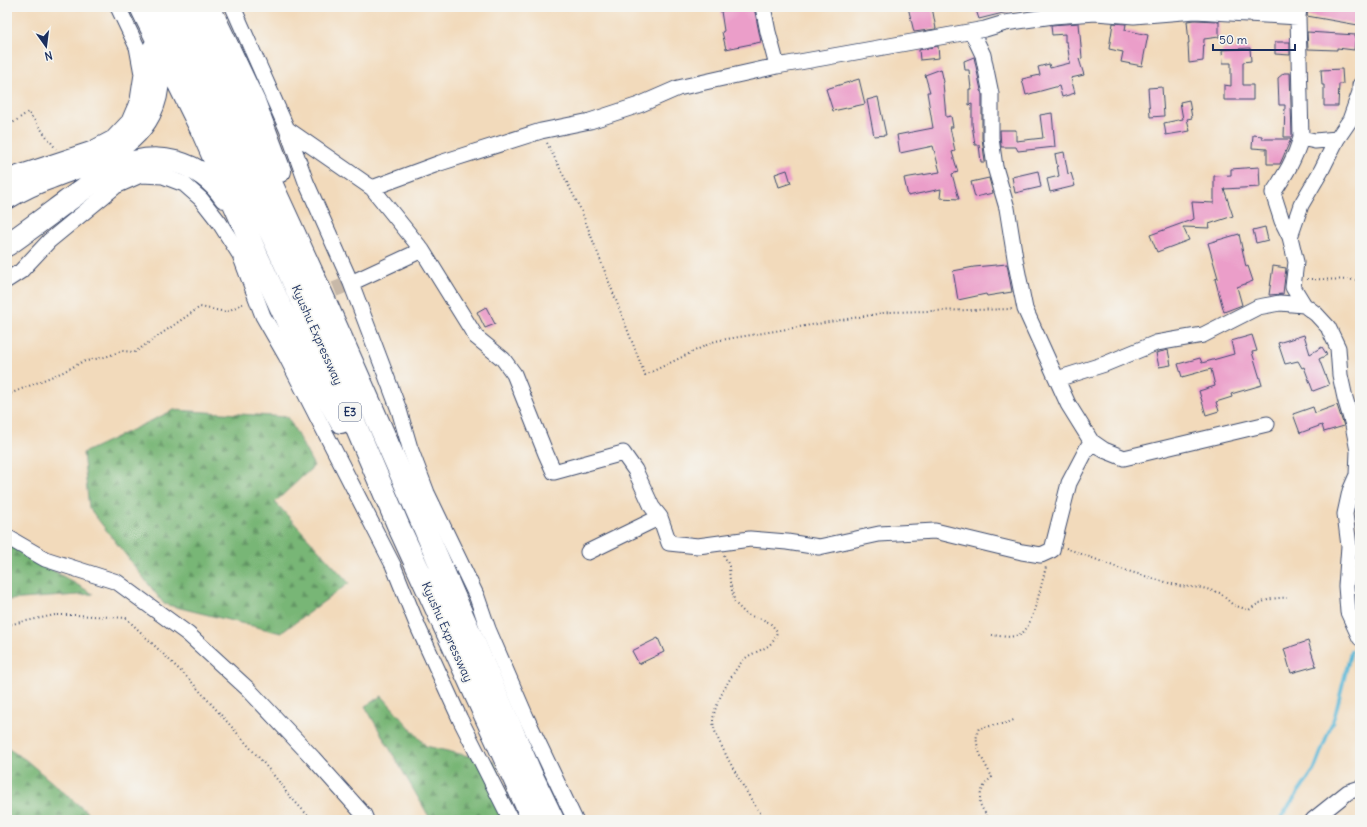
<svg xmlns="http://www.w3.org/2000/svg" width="1367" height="827" viewBox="0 0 1367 827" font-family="Delius,sans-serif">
  <defs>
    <pattern id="forest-firs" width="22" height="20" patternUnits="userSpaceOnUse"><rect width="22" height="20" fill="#78b676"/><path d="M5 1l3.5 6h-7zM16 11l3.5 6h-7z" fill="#629464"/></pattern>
  </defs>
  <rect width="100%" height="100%" fill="#f6f6f2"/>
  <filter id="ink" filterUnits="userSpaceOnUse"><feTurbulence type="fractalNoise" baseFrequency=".025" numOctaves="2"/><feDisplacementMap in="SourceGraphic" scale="8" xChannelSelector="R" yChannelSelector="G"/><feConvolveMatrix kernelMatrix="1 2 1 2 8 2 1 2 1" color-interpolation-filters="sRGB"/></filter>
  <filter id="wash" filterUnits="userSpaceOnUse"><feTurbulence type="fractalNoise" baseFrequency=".012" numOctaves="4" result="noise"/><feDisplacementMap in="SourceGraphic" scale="16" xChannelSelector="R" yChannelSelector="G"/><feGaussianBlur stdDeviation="0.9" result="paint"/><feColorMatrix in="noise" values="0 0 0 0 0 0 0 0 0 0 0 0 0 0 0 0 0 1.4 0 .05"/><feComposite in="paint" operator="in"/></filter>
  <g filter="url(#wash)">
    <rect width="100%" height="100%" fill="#f2dabb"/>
    <!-- forest -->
    <path fill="url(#forest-firs)" stroke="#4a726a" d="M 174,410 L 288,417 L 314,466 L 275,502 L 349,583 L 281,633 L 164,604 L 89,508 L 83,453 Z
      M 7,543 L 93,594 L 7,600 Z
      M 382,696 L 426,746 L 494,762 L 517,820 L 431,820 L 365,706 Z
      M 7,748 L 26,760 L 96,820 L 7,820 Z"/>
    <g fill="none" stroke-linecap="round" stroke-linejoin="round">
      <!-- stream -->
      <path stroke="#58b7d7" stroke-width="3.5" d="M 1279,820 L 1314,770 L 1335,715 L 1351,651"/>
    </g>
    <g id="blocks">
      <!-- building -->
      <path fill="#eb9ec9" d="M 744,7 L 754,7 L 761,42 L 726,49 L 722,32 L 724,31 L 721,11 Z
        M 908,7 L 932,7 L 936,29 L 914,32 Z
        M 975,7 L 1015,7 L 1015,10 L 979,19 Z
        M 1308,7 L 1360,7 L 1360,18 L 1359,18 L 1358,25 L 1307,16 Z
        M 1195,20 L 1219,21 L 1219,37 L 1204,39 L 1203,61 L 1189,63 L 1188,43 L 1189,43 L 1187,21 Z
        M 1079,23 L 1082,58 L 1079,59 L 1084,75 L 1071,78 L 1075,93 L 1062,97 L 1059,86 L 1026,95 L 1022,79 L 1040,75 L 1038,67 L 1049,64 L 1050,68 L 1070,63 L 1067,42 L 1065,42 L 1065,34 L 1052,35 L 1051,25 Z
        M 1113,23 L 1126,24 L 1125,30 L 1148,35 L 1142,66 L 1121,62 L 1123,52 L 1109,49 Z
        M 1307,32 L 1356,35 L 1354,50 L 1337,48 L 1337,50 L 1308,49 Z
        M 1275,42 L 1290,42 L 1290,55 L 1275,54 Z
        M 938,46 L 939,58 L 920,60 L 919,50 Z
        M 1250,48 L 1251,61 L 1243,62 L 1243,85 L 1253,85 L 1253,100 L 1224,100 L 1224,85 L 1231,86 L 1231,63 L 1223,63 L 1222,50 Z
        M 974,57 L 982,95 L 982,138 L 985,162 L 981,162 L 979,145 L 975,145 L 972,124 L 972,104 L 969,105 L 969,89 L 971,89 L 969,70 L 965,70 L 964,61 Z
        M 941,69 L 944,82 L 943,83 L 946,117 L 951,116 L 953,127 L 950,127 L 955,151 L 952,152 L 958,172 L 952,174 L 959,199 L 940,198 L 941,189 L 908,196 L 904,178 L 940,172 L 933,146 L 900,153 L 897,135 L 933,128 L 927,92 L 930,92 L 925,75 Z
        M 1342,69 L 1343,84 L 1339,84 L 1338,106 L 1324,106 L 1324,85 L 1322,85 L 1321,70 Z
        M 1284,73 L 1290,73 L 1292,137 L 1284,137 L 1285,105 L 1279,105 L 1278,78 Z
        M 859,79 L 865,104 L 833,111 L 826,89 Z
        M 1162,87 L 1164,116 L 1150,117 L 1148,88 Z
        M 878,97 L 886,135 L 874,136 L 867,100 Z
        M 1189,100 L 1192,118 L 1187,119 L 1190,131 L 1166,135 L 1164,123 L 1183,119 L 1180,102 Z
        M 1052,113 L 1055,147 L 1018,151 L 1016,147 L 1001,147 L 1000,130 L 1016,130 L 1016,141 L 1043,138 L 1040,115 Z
        M 1253,135 L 1262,136 L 1262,139 L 1291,139 L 1280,164 L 1267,164 L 1267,149 L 1252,148 Z
        M 1064,152 L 1068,174 L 1071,173 L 1075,186 L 1050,192 L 1047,179 L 1059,176 L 1055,154 Z
        M 1259,167 L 1260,187 L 1224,189 L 1233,216 L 1209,224 L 1210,228 L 1183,227 L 1189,240 L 1157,252 L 1150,235 L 1194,219 L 1192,202 L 1214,203 L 1214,176 L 1231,175 L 1231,169 Z
        M 787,170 L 791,183 L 779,187 L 775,174 Z
        M 1038,171 L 1041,187 L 1015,193 L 1012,177 Z
        M 989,178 L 993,193 L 975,197 L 971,182 Z
        M 1265,227 L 1268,240 L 1256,243 L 1253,230 Z
        M 1239,234 L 1246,267 L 1248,266 L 1253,281 L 1237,287 L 1242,305 L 1224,312 L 1215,279 L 1218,278 L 1208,243 Z
        M 1007,264 L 1012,292 L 987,296 L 986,294 L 958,300 L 953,271 L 974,267 Z
        M 1273,266 L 1286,268 L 1283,294 L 1269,295 Z
        M 486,307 L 495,324 L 485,328 L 477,312 Z
        M 1252,335 L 1257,351 L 1252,352 L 1262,385 L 1231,394 L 1232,397 L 1216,402 L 1219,411 L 1206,415 L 1199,391 L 1215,386 L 1211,369 L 1182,377 L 1178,364 L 1200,358 L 1202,363 L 1234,354 L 1231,341 Z
        M 1304,335 L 1310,354 L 1322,347 L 1327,355 L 1319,359 L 1329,385 L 1313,391 L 1304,367 L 1302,368 L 1298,361 L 1285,364 L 1278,343 Z
        M 1168,350 L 1171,365 L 1159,367 L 1156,353 Z
        M 1337,405 L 1344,426 L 1324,432 L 1322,425 L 1300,433 L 1293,414 L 1313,407 L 1315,413 Z
        M 658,638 L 664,652 L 639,664 L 632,651 Z
        M 1308,641 L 1316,666 L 1291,673 L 1284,649 Z"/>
    </g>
  </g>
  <g filter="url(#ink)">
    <use href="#blocks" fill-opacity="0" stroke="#3b496c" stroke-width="1"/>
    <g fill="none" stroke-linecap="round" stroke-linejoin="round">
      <!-- minor-tunnel -->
      <path stroke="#c7b8a8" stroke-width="15" stroke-dasharray="15 8" stroke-linecap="butt" d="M 313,298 L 351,283"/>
      <!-- minor casing -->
      <g stroke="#3b496c" stroke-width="17">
        <path id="minor" d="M 233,7 L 287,129 L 306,182 L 351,283 L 399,410 L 410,448 L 427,493 L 477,597 L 488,629 L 526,717 L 575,820
          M 763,7 L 768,32 L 777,66
          M 1299,8 L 1298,17 L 1301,138 C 1295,159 1285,175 1273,193 L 1282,221 L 1290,237 L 1296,262 L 1293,287 L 1304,305 L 1316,314 L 1328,327 L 1338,348 L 1340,375 L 1345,398 L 1353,425 L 1358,451 L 1357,475 L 1350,491 L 1345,514 L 1349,546 L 1346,586 L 1348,612 L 1360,638
          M 287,129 L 372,188 L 422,250 L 476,337 L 503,359 L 514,374 L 546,454 L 554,472 L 623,453 L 635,470 L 652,507 L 660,517 L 669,543 L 698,546 L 750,539 L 787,542 L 819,547 L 879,534 L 935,531 L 1022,552 L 1041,555 L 1052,550 L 1069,483 L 1091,441 L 1068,404 L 1025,309 L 1016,264 L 1007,208 L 995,167 L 991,138 L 991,94 L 983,55 L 972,32
          M 1301,138 L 1315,141 L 1337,139
          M 7,177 L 92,149 L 113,138 L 129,121 L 138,100 L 142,74 L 137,47 L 118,7
          M 372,188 L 440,163 L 541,131 L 590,121 L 639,105 L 678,88 L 777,66 L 985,29 L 1005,23 L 1053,16 L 1096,13 L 1134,16 L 1195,11 L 1298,17
          M 1290,237 L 1301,205 L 1321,171 L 1337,139 L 1350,120 L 1360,92 L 1360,85
          M 7,280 L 21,271 L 49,241 L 116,186 L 141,175 L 163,176 L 184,184 L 201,199 L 219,222 L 240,255 L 263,316 L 286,356 L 393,565 L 418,627 L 460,719 L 511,820
          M 351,283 L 422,250
          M 1057,379 L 1105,364 L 1156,343 L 1203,335 L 1258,307 L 1280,303 L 1304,305
          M 1091,441 L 1104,450 L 1124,458 L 1267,424
          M 7,537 L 45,559 L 117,582 L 188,634 L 248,689 L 313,758 L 364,815 L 366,820
          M 588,552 L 660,517
          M 1313,820 L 1348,792 L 1360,788"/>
      </g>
      <!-- highway casing -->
      <g stroke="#3b496c" stroke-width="24">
        <path id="highway" d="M 141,7 L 203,133 L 258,258 L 300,349 L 341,422
          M 163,7 L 222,125 L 308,314 L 398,525 L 533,820
          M 187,7 C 311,258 419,517 531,774 L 553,820
          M 209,7 L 255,104 L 280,171
          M 7,198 C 20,190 34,183 49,178 C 66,171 84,166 100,158 C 147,136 167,99 154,48
          M 7,245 C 27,231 47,216 66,202 C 83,190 99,176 117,168 C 158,149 200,162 225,197"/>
      </g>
      <!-- path -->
      <path stroke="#3b496c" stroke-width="2" stroke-dasharray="1 3" stroke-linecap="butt" d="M 7,127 L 28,112 L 56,149
        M 547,143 L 581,210 L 645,375 L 715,341 L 889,312 L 1012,309
        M 1307,279 L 1360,280
        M 7,395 L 63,372 L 82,362 L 105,357 L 122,351 L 135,352 L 200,307 L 226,312 L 244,303
        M 1066,548 L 1121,569 L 1179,586 L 1203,588 L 1220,593 L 1233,605 L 1249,610 C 1260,601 1273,597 1287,598
        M 724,555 L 729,566 L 730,582 L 735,603 L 747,615 L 762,619 L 770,623 L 777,631 C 775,648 759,649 747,657 C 739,663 732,676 727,684 C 722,693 713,711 713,721 C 714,734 721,744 726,755 C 738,778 750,799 765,820
        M 7,625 L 55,615 L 76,615 L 126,618 L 190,680 L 261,760 L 285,789 L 286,792 L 312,820
        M 992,635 C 1001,636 1013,639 1022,633 C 1033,626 1042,581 1046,567
        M 989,820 C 987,815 981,808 980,803 C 979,792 985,783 992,777 C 985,763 971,744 979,728 L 1007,723 L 1016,719"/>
      <!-- minor -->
      <use href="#minor" stroke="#fff" stroke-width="15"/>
      <!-- highway -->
      <use href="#highway" stroke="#fff" stroke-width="22"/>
    </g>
  </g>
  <g text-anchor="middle" stroke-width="3.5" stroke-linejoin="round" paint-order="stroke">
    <!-- shield labels -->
    <rect fill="#f6f6f2" stroke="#5d6b8a" stroke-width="1" x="339" y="403" width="22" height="18" rx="3"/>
    <g font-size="11" font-weight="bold" fill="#1b2f5e">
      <text x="350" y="416">E3</text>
    </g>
    <!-- street labels -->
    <g font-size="12" fill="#1b2f5e" stroke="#f6f6f2">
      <text transform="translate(317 335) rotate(66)" y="4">Kyushu Expressway</text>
      <text transform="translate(447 632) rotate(66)" y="4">Kyushu Expressway</text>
    </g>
  </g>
  <!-- margin -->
  <rect width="1367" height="827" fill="none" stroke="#f6f6f2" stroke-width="24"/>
  <!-- north arrow -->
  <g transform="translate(46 46) rotate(166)" stroke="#f6f6f2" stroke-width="3" paint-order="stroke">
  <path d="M0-3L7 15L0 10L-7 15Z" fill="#1b2f5e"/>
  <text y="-6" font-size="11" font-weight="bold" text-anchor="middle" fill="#1b2f5e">N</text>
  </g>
  <!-- scale -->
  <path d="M1213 44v6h82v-6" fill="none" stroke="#1b2f5e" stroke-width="2"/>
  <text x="1219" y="44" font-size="12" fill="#1b2f5e" stroke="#f6f6f2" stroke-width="3" paint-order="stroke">50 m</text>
</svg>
